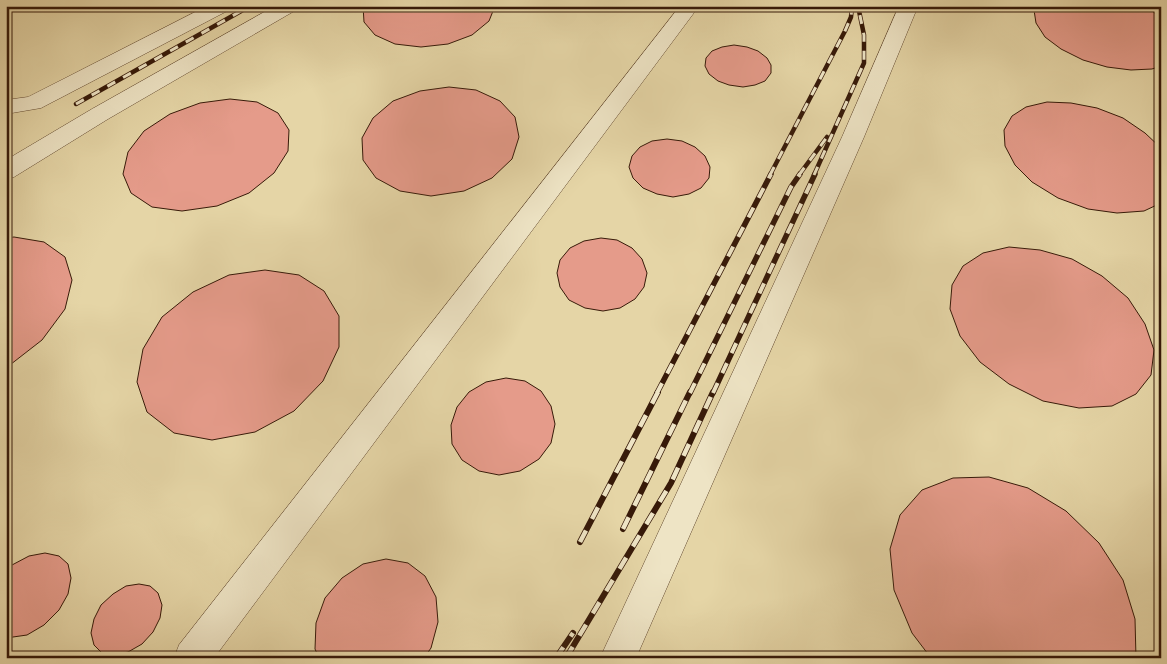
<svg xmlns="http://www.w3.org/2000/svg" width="1167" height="664" viewBox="0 0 1167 664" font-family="'IM FELL French Canon',serif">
  <rect width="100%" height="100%" fill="#e5d5a6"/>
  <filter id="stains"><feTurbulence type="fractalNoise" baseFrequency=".004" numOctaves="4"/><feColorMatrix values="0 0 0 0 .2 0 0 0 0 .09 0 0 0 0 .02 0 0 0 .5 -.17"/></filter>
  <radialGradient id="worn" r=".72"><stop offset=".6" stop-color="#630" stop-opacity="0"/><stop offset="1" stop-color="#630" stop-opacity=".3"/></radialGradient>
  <!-- building -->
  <path fill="#e59b8a" stroke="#371a09" d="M 495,6 L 489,21 L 472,35 L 448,44 L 421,47 L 395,44 L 375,35 L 364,22 L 363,6 Z
    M 1036,6 L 1144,6 L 1161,17 L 1161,66 L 1152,69 L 1131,70 L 1107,67 L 1083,60 L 1061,49 L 1045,37 L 1036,23 L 1034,10 Z
    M 734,45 L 747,47 L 758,51 L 767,58 L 771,65 L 771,73 L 765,81 L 755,85 L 743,87 L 729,85 L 718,81 L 709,74 L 705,66 L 706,58 L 712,51 L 722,47 Z
    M 449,87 L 476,90 L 500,101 L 515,117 L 519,137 L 512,159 L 492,178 L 464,191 L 431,196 L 400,191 L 376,178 L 363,160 L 362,138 L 373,118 L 393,101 L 420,91 Z
    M 230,99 L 257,102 L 278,113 L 289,130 L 288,151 L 274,173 L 249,193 L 217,206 L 182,211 L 152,207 L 131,193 L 123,174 L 128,152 L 144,131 L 170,114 L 200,103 Z
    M 1047,102 L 1071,103 L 1097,108 L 1123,118 L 1145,133 L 1161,148 L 1161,203 L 1144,211 L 1117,213 L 1088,209 L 1058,198 L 1032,182 L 1015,165 L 1005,146 L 1004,130 L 1012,116 L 1026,107 Z
    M 667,139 L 682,141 L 695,147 L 705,156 L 710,167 L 709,178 L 701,188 L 689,194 L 673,197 L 657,194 L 643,188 L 633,178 L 629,167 L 632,156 L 640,147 L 652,141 Z
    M 14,237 L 44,242 L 65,257 L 72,280 L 65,309 L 42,340 L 6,368 L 6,238 Z
    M 601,238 L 617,240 L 632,248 L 642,259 L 647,273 L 644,287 L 635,299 L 620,308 L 603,311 L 585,308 L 569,300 L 560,287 L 557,273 L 560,260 L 570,248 L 584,241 Z
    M 1009,247 L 1040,250 L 1072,259 L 1102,276 L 1128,298 L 1145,324 L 1154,350 L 1151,375 L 1136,394 L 1112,406 L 1079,408 L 1043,401 L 1009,384 L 980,362 L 960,336 L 950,309 L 952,285 L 963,266 L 983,253 Z
    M 265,270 L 299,275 L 324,291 L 339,316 L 339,347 L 323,381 L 294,411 L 255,432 L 212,440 L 174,433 L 147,412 L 137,382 L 143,349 L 162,317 L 193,292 L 229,275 Z
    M 506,378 L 525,381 L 541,391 L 551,406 L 555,424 L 551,443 L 539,459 L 520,471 L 499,475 L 479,471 L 462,460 L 452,444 L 451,425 L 457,407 L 469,392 L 486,382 Z
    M 989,477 L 1028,488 L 1066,511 L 1099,543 L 1123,580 L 1135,619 L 1136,658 L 931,658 L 912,633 L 894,590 L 890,549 L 900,515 L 922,490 L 953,478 Z
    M 45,553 L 59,556 L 68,564 L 71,578 L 68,594 L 59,610 L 44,625 L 27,635 L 6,638 L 6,570 L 12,565 L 29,556 Z
    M 386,559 L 408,563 L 425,576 L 436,597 L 438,622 L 431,648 L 424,658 L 319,658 L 315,649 L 316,623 L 325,598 L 342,578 L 363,564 Z
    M 139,584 L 150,586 L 158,593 L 162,605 L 160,618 L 153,632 L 142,644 L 128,652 L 115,655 L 102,653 L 94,645 L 91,633 L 94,619 L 101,605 L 113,594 L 126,586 Z"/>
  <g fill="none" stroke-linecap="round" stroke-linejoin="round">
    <!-- minor casing -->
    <g stroke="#624930" stroke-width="1">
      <path id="minor" d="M 207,6 L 231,6 L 229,10 L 41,108 L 6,114 L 6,100 L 28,97 Z
        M 275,6 L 298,6 L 296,10 L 108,119 L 14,177 L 6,179 L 6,160 L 92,109 Z
        M 680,6 L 699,6 L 214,658 L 174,658 L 179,645 Z
        M 899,6 L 918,6 L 864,137 L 636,658 L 600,658 L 842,137 Z"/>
    </g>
    <!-- minor -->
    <use href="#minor" fill="#eee4c5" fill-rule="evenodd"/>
    <!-- rail-far2 casing -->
    <g stroke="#371a09" stroke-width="4.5">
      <path id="rail-far2" d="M 76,104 L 250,6
        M 770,175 L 845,31 L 851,17 L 852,6
        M 799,175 L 827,137
        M 814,175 L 864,63 L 864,35 L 858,6"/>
    </g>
    <!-- rail-far1 casing -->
    <g stroke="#371a09" stroke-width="5.5">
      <path id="rail-far1" d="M 657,393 L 771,174
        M 690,393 L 791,187 L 800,174
        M 713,393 L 815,174"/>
    </g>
    <!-- rail casing -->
    <g stroke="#371a09" stroke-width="6">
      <path id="rail" d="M 623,529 L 690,392
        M 580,542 L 658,392
        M 556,658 L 573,633
        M 566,658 L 671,483 L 713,392"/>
    </g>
    <!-- rail-far2 -->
    <use href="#rail-far2" stroke="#eee4c5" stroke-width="3" stroke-dasharray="9" stroke-linecap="butt"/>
    <!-- rail-far1 -->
    <use href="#rail-far1" stroke="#eee4c5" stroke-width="4" stroke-dasharray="11" stroke-linecap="butt"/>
    <!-- rail -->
    <use href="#rail" stroke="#eee4c5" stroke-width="4.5" stroke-dasharray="13" stroke-linecap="butt"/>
  </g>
  <!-- margin -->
  <rect width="1167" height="664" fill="none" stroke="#e5d5a6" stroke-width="25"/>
  <rect x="8" y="8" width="1152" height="649" fill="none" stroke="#371a09" stroke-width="2.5"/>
  <rect x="12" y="12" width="1142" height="639" fill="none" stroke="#371a09"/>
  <rect width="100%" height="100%" filter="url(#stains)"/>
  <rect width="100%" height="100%" fill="url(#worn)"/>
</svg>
